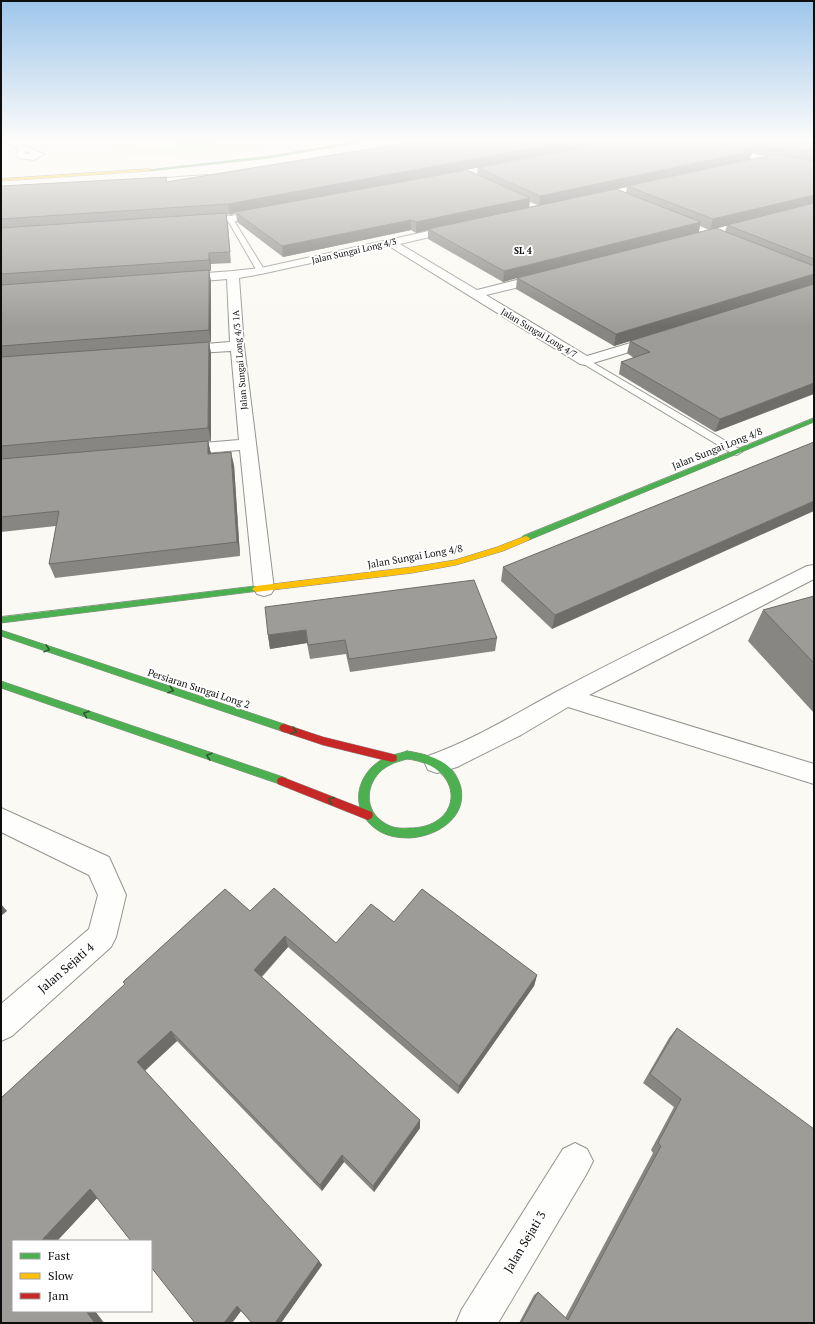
<svg xmlns="http://www.w3.org/2000/svg" width="815" height="1324" viewBox="0 0 815 1324" font-family="'PT Serif',serif">
  <rect width="100%" height="100%" fill="#faf9f3"/>
  <!-- green -->
  <path fill="#e2edd5" d="M 104,142 L 295,142 L 225,152 L 133,157 Z"/>
  <!-- pitch -->
  <path fill="#ebf2df" d="M 104,142 L 156,142 L 119,149 Z"/>
  <!-- water -->
  <path fill="#cde1f0" d="M 171,142 L 230,142 L 190,150 Z
    M 169,147 L 178,152 L 147,153 L 138,155 L 133,153 L 139,150 L 156,150 Z"/>
  <g fill="none" stroke-linecap="round" stroke-linejoin="round">
    <!-- lane casing -->
    <g stroke="#949491" stroke-width="2">
      <path id="lane" d="M 230,217 L 233,219 L 265,271 L 264,273 L 261,273 L 257,271 L 227,219 Z
        M 585,358 L 741,450 L 742,452 L 737,455 L 733,454 L 582,363 L 581,361 Z"/>
    </g>
    <!-- street casing -->
    <g stroke="#949491" stroke-width="2">
      <path id="street" d="M 6,142 L 16,142 L 44,154 L 34,160 L 18,158 L 17,148 ZM 25,151 L 33,154 L 25,154 Z
        M 722,149 L 814,163 L 814,169 L 719,154 L 718,152 Z
        M 207,175 L 212,178 L 210,180 L 138,186 L 133,183 L 138,180 Z
        M 265,210 L 269,211 L 270,213 L 269,215 C 256,218 200,229 193,221 L 198,218 L 230,216 Z
        M 456,225 L 461,228 L 460,230 L 400,244 L 477,290 L 544,273 L 548,274 L 550,277 L 548,280 L 486,295 L 587,356 L 657,335 L 662,336 L 664,339 L 662,342 L 590,364 L 585,365 L 580,364 L 389,246 L 261,274 L 239,278 L 244,346 L 274,589 L 271,594 L 264,596 L 257,594 L 254,589 L 240,450 L 179,455 L 173,453 L 171,450 L 173,447 L 179,445 L 239,440 L 231,351 L 180,354 L 175,353 L 173,350 L 175,347 L 180,346 L 230,342 L 227,279 L 180,283 L 176,282 L 174,279 L 176,276 L 180,275 L 233,271 L 261,268 Z
        M 814,565 L 814,579 L 589,695 L 814,764 L 814,784 L 568,707 L 521,735 L 457,767 L 437,773 L 428,770 L 425,763 L 428,756 C 474,740 515,714 558,691 C 640,647 724,608 807,566 Z
        M 1,808 L 109,857 L 126,895 L 116,937 L 111,947 L 12,1036 L 1,1041 L 1,1004 L 89,929 L 98,895 L 89,875 L 1,832 Z
        M 575,1143 L 587,1149 L 593,1161 L 587,1173 L 498,1323 L 456,1323 L 462,1309 L 563,1149 Z"/>
    </g>
    <!-- fast casing -->
    <g stroke="#8b8a88" stroke-width="1">
      <path id="fast" d="M 354,142 L 360,142 L 270,158 L 149,171 L 147,170 L 270,156 Z
        M 814,418 L 814,422 L 529,540 L 523,540 L 522,538 L 523,536 Z
        M 256,586 L 259,587 L 260,589 L 259,591 L 1,623 L 1,617 Z
        M 1,630 L 287,725 L 289,728 L 287,731 L 284,732 L 1,636 Z
        M 1,681 L 286,778 L 287,781 L 286,784 L 282,785 L 1,688 Z
        M 407,751 C 421,753 438,757 449,767 C 455,772 459,780 461,788 C 467,819 435,837 409,838 C 394,838 381,835 370,824 C 350,804 358,774 381,760 C 388,755 399,754 407,751 ZM 407,759 C 467,766 464,828 409,828 C 396,829 388,827 378,818 C 362,802 369,775 390,765 C 395,762 401,761 407,759 Z"/>
    </g>
    <!-- slow casing -->
    <g stroke="#8b8a88" stroke-width="1">
      <path id="slow" d="M 150,169 L 149,171 L 1,181 L 1,179 Z
        M 526,536 L 530,538 L 529,540 L 503,551 L 456,565 L 412,573 L 256,592 L 252,589 L 256,586 L 412,567 L 455,560 L 497,547 Z"/>
    </g>
    <!-- jam casing -->
    <g stroke="#8b8a88" stroke-width="1">
      <path id="jam" d="M 284,724 L 323,737 L 392,754 L 396,755 L 397,758 L 396,761 L 392,762 L 323,745 L 281,731 L 279,728 L 281,725 Z
        M 282,777 L 372,812 L 373,815 L 372,818 L 368,820 L 278,784 L 277,781 L 278,778 Z"/>
    </g>
    <!-- lane -->
    <use href="#lane" fill="#fefefd" fill-rule="evenodd"/>
    <!-- street -->
    <use href="#street" fill="#fefefd" fill-rule="evenodd"/>
    <!-- fast -->
    <use href="#fast" fill="#4caf50" fill-rule="evenodd"/>
    <!-- slow -->
    <use href="#slow" fill="#ffc107" fill-rule="evenodd"/>
    <!-- jam -->
    <use href="#jam" fill="#c62828" fill-rule="evenodd"/>
  </g>
  <!-- wall -->
  <path fill="#888683" fill-rule="evenodd" d="M 412,142 L 814,142 L 814,284 L 614,346 L 516,289 L 517,278 L 503,282 L 428,239 L 428,230 L 416,233 L 411,230 L 283,257 L 237,222 L 236,213 L 226,215 L 231,263 L 211,264 L 211,271 L 209,271 L 211,282 L 211,342 L 209,342 L 211,354 L 211,441 L 208,441 L 211,454 L 234,465 L 240,556 L 55,578 L 49,564 L 56,526 L 1,532 L 1,186 L 167,182 ZM 587,147 L 561,152 L 478,168 L 477,174 L 438,175 ZM 752,153 L 770,156 L 750,160 ZM 627,187 L 626,193 L 617,189 ZM 530,202 L 538,205 L 529,207 ZM 727,225 L 725,232 L 716,228 ZM 700,226 L 709,230 L 699,232 Z
    M 814,284 L 715,432 L 619,374 L 621,362 L 634,358 L 627,353 L 630,341 Z
    M 814,442 L 552,629 L 501,581 L 503,567 Z
    M 814,596 L 814,713 L 748,641 L 763,610 Z
    M 268,635 L 497,638 L 495,651 L 350,672 L 346,654 L 310,659 L 307,643 L 270,649 Z
    M 274,888 L 336,943 L 371,904 L 394,922 L 422,889 L 537,975 L 534,986 L 458,1094 L 288,947 L 262,977 L 420,1120 L 420,1128 L 374,1192 L 344,1162 L 322,1191 L 177,1041 L 145,1071 L 319,1261 L 322,1265 L 281,1323 L 252,1323 L 241,1311 L 232,1323 L 195,1323 L 151,1267 L 151,1241 L 131,1241 L 97,1198 L 57,1241 L 13,1241 L 13,1311 L 95,1311 L 104,1323 L 1,1323 L 1,1098 L 125,984 L 123,982 L 225,889 L 250,911 Z
    M 677,1028 L 814,1323 L 519,1323 L 534,1295 L 538,1292 L 565,1318 L 653,1153 L 651,1150 L 674,1107 L 643,1083 L 669,1038 Z"/>
  <!-- shaded-wall -->
  <path fill="#6f6d6a" d="M 567,142 L 613,142 L 237,213 L 235,212 L 236,213 L 230,215 L 228,204 Z
    M 752,151 L 750,160 L 627,186 L 627,187 L 539,206 L 540,196 Z
    M 814,195 L 814,204 L 710,230 L 713,219 Z
    M 530,198 L 529,208 L 428,229 L 428,230 L 416,233 L 416,222 Z
    M 226,213 L 228,224 L 231,263 L 230,252 Z
    M 411,220 L 411,230 L 283,257 L 282,246 Z
    M 701,222 L 698,233 L 517,278 L 503,282 L 504,271 Z
    M 209,253 L 211,264 L 211,271 L 209,260 Z
    M 209,270 L 211,282 L 211,342 L 209,330 Z
    M 814,274 L 814,284 L 614,346 L 616,334 Z
    M 209,342 L 211,354 L 211,441 L 208,428 Z
    M 814,383 L 814,394 L 715,432 L 720,419 Z
    M 208,441 L 211,454 L 208,454 Z
    M 231,452 L 234,465 L 240,556 L 237,542 Z
    M 814,501 L 814,511 L 552,629 L 555,615 Z
    M 306,630 L 307,643 L 270,649 L 268,635 Z
    M 1,904 L 7,911 L 1,916 Z
    M 285,936 L 288,947 L 258,980 L 254,970 Z
    M 537,975 L 534,986 L 458,1094 L 459,1086 Z
    M 171,1031 L 177,1041 L 144,1071 L 137,1062 Z
    M 420,1120 L 420,1128 L 374,1192 L 373,1186 Z
    M 342,1155 L 344,1162 L 322,1191 L 320,1185 Z
    M 90,1189 L 100,1195 L 57,1241 L 41,1241 Z
    M 319,1261 L 322,1265 L 281,1323 L 275,1323 Z
    M 237,1306 L 243,1308 L 232,1323 L 224,1323 Z
    M 86,1311 L 95,1311 L 104,1323 L 95,1323 Z"/>
  <!-- building -->
  <path fill="#9e9c98" stroke="#6f6d6a" d="M 412,142 L 567,142 L 228,204 L 1,219 L 1,186 L 167,177 L 166,182 Z
    M 609,142 L 687,142 L 752,151 L 540,196 L 478,168 L 561,152 Z
    M 739,142 L 801,142 L 814,144 L 814,152 Z
    M 776,154 L 814,161 L 814,195 L 713,219 L 627,186 Z
    M 467,170 L 530,198 L 416,222 L 411,220 L 282,246 L 235,212 Z
    M 616,189 L 701,222 L 504,271 L 428,229 Z
    M 814,203 L 814,259 L 727,225 Z
    M 226,213 L 230,252 L 209,253 L 209,260 L 1,274 L 1,228 Z
    M 716,228 L 814,266 L 814,274 L 616,334 L 517,278 Z
    M 209,270 L 209,330 L 1,346 L 1,285 Z
    M 814,284 L 814,383 L 720,419 L 621,362 L 650,352 L 630,341 Z
    M 209,342 L 208,428 L 1,446 L 1,357 Z
    M 208,441 L 208,454 L 231,452 L 237,542 L 49,564 L 59,511 L 1,517 L 1,459 Z
    M 814,442 L 814,501 L 555,615 L 503,567 Z
    M 474,580 L 497,638 L 349,659 L 345,640 L 308,645 L 306,630 L 268,635 L 265,607 Z
    M 814,596 L 814,663 L 763,610 Z
    M 274,888 L 336,943 L 371,904 L 394,922 L 422,889 L 537,975 L 459,1086 L 285,936 L 254,970 L 420,1120 L 373,1186 L 342,1155 L 320,1185 L 171,1031 L 137,1062 L 319,1261 L 275,1323 L 252,1323 L 237,1306 L 224,1323 L 195,1323 L 151,1267 L 151,1241 L 131,1241 L 90,1189 L 41,1241 L 13,1241 L 13,1311 L 86,1311 L 95,1323 L 1,1323 L 1,1098 L 125,984 L 123,982 L 225,889 L 250,911 Z
    M 677,1028 L 814,1129 L 814,1323 L 521,1323 L 538,1292 L 568,1320 L 661,1146 L 658,1143 L 681,1099 L 650,1074 Z"/>
  <!-- one-way arrows -->
  <defs><path id="oneway-chevron" d="M-2-3.5L2.5 0L-2 3.5" fill="none" stroke-width="1.6" stroke-linecap="round" stroke-linejoin="round"/></defs>
  <g stroke="#2d5e2f">
    <use href="#oneway-chevron" transform="translate(47 649) rotate(18)"/>
    <use href="#oneway-chevron" transform="translate(171 690) rotate(18)"/>
    <use href="#oneway-chevron" transform="translate(86 714) rotate(-161)"/>
    <use href="#oneway-chevron" transform="translate(294 731) rotate(18)"/>
    <use href="#oneway-chevron" transform="translate(209 756) rotate(-161)"/>
    <use href="#oneway-chevron" transform="translate(331 800) rotate(-158)"/>
  </g>
  <!-- sky -->
  <linearGradient id="sky" x2="0" y2="1"><stop stop-color="#9dc6eb"/><stop offset="0.43" stop-color="#fdfcfa"/><stop offset="1" stop-color="#fdfcfa" stop-opacity="0"/></linearGradient>
  <rect width="815" height="327" fill="url(#sky)"/>
  <g text-anchor="middle" stroke-width="4" stroke-linejoin="round" paint-order="stroke">
    <!-- far-street labels -->
    <g font-size="9" fill="#0e0e0e" stroke="#fff">
      <text transform="translate(354 251) rotate(-13)" y="3">Jalan Sungai Long 4/3</text>
      <text transform="translate(539 333) rotate(31)" y="3">Jalan Sungai Long 4/7</text>
      <text transform="translate(240 360) rotate(-95)" y="3">Jalan Sungai Long 4/3 1A</text>
    </g>
    <!-- far-neighbourhood labels -->
    <g font-size="9" font-weight="bold" fill="#0e0e0e" stroke="#fff">
      <text x="523" y="254">SL 4</text>
    </g>
    <!-- street labels -->
    <g font-size="10" fill="#0e0e0e" stroke="#fff">
      <text transform="translate(717 448) rotate(-22)" y="4">Jalan Sungai Long 4/8</text>
      <text transform="translate(415 556) rotate(-10)" y="4">Jalan Sungai Long 4/8</text>
      <text transform="translate(199 688) rotate(18)" y="4">Persiaran Sungai Long 2</text>
    </g>
    <!-- near-street labels -->
    <g font-size="12" fill="#0e0e0e" stroke="#fff">
      <text transform="translate(66 968) rotate(-41)" y="4">Jalan Sejati 4</text>
      <text transform="translate(525 1242) rotate(-59)" y="4">Jalan Sejati 3</text>
    </g>
  </g>
  <!-- border -->
  <rect width="815" height="1324" fill="none" stroke="#0e0e0e" stroke-width="4"/>
  <!-- legend -->
  <rect x="12" y="1240" width="140" height="72" fill="#ffffff" stroke="#9f9f9f"/>
  <rect x="20" y="1253" width="20" height="6" fill="#4caf50" stroke="#9f9f9f"/>
  <text x="48" y="1260" font-size="12" fill="#0e0e0e">Fast</text>
  <rect x="20" y="1273" width="20" height="6" fill="#ffc107" stroke="#9f9f9f"/>
  <text x="48" y="1280" font-size="12" fill="#0e0e0e">Slow</text>
  <rect x="20" y="1293" width="20" height="6" fill="#c62828" stroke="#9f9f9f"/>
  <text x="48" y="1300" font-size="12" fill="#0e0e0e">Jam</text>
</svg>
